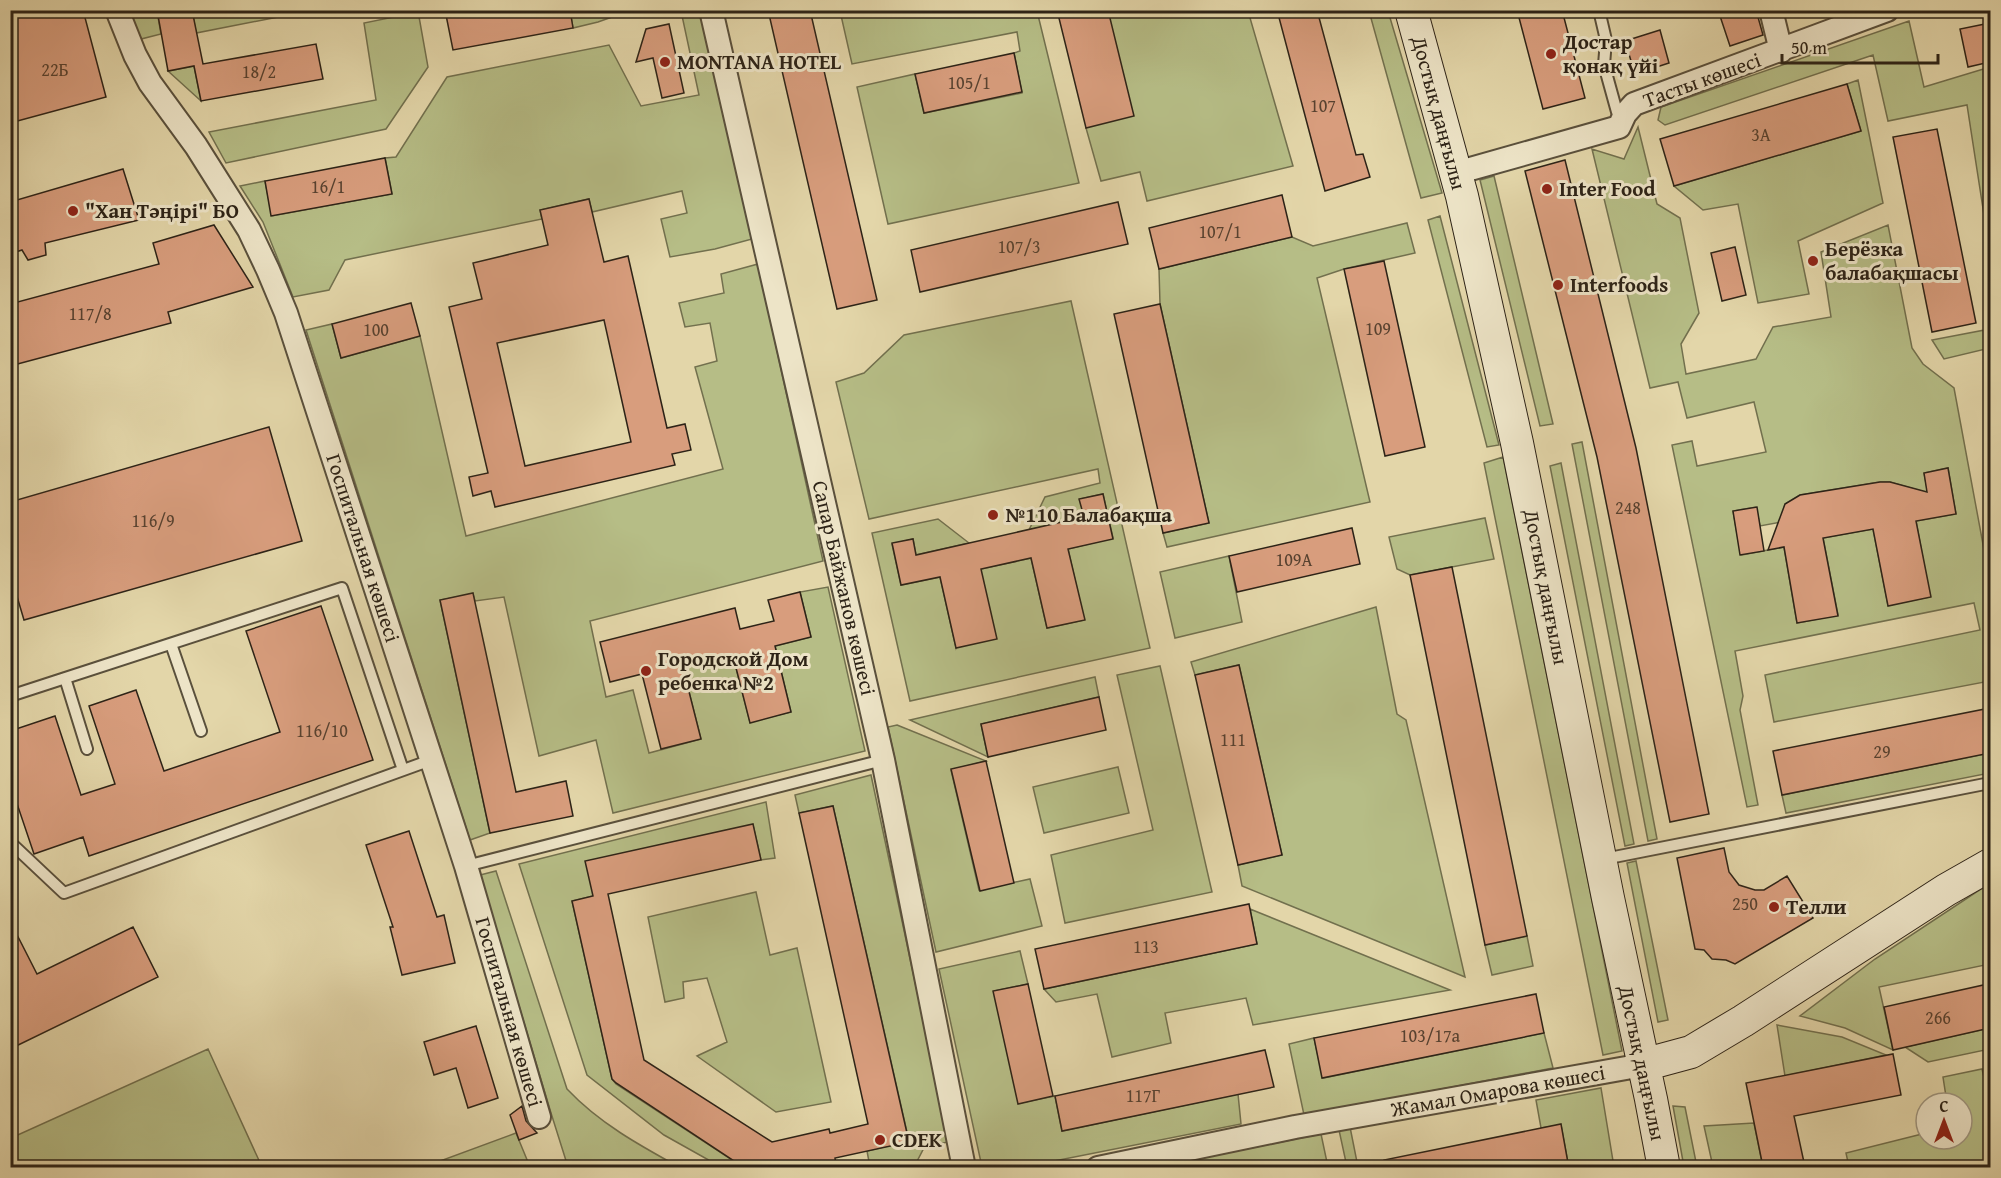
<svg xmlns="http://www.w3.org/2000/svg" width="2001" height="1178" viewBox="0 0 2001 1178" font-family="'Gentium Book Plus',serif">
  <rect width="100%" height="100%" fill="#e3d6a9"/>
  <filter id="stains"><feTurbulence type="fractalNoise" baseFrequency=".00333" numOctaves="4"/><feColorMatrix values="0 0 0 0 .2 0 0 0 0 .09 0 0 0 0 .02 0 0 0 .5 -.17"/></filter>
  <radialGradient id="worn" r=".72"><stop offset=".6" stop-color="#630" stop-opacity="0"/><stop offset="1" stop-color="#630" stop-opacity=".3"/></radialGradient>
  <!-- green -->
  <path fill="#b6bd86" stroke="#72704e" stroke-width="1.5" fill-rule="evenodd" d="M 192,10 L 309,11 L 196,33 Z
    M 129,11 L 157,11 L 161,34 L 141,39 Z
    M 393,11 L 418,11 L 428,67 L 386,129 L 226,163 L 209,132 L 376,100 L 364,23 L 394,17 Z
    M 570,11 L 629,11 L 598,22 L 573,28 Z
    M 681,11 L 700,11 L 752,239 L 715,249 L 670,257 L 661,219 L 687,213 L 682,191 L 592,212 L 589,199 L 540,210 L 542,219 L 345,260 L 329,290 L 293,297 L 263,222 L 240,186 L 265,181 L 272,216 L 392,194 L 385,158 L 396,157 L 447,77 L 609,45 L 641,106 L 699,95 Z
    M 840,11 L 1037,11 L 1079,183 L 888,224 L 857,87 L 915,74 L 924,113 L 1022,93 L 1014,53 L 1020,51 L 1017,32 L 852,64 Z
    M 1108,11 L 1248,11 L 1293,166 L 1147,201 L 1140,172 L 1101,181 L 1086,128 Z
    M 1369,11 L 1388,11 L 1442,193 L 1421,198 Z
    M 1909,21 L 1924,87 L 1990,67 L 1990,254 L 1967,105 L 1888,121 L 1873,55 L 1665,125 L 1658,120 L 1661,107 Z
    M 194,66 L 201,101 L 168,71 Z
    M 1858,80 L 1883,203 L 1798,241 L 1809,294 L 1758,303 L 1738,204 L 1703,210 L 1674,186 L 1861,131 L 1847,84 Z
    M 1638,127 L 1657,204 L 1680,218 L 1699,313 L 1681,344 L 1686,374 L 1756,359 L 1773,327 L 1831,317 L 1821,252 L 1888,225 L 1912,348 L 1923,364 L 1954,388 L 1990,582 L 1990,681 L 1774,722 L 1765,675 L 1980,630 L 1974,603 L 1735,651 L 1743,696 L 1740,710 L 1758,805 L 1747,807 L 1672,445 L 1692,441 L 1697,466 L 1766,452 L 1754,402 L 1687,418 L 1678,382 L 1650,388 L 1592,149 L 1624,159 ZM 1948,468 L 1956,514 L 1916,521 L 1930,597 L 1888,605 L 1873,529 L 1823,538 L 1838,615 L 1797,623 L 1784,547 L 1741,555 L 1733,511 L 1756,507 L 1760,526 L 1781,522 L 1785,504 L 1800,495 L 1880,482 L 1890,482 L 1928,493 L 1924,473 Z
    M 1494,176 L 1553,424 L 1540,426 L 1480,180 Z
    M 1440,216 L 1499,445 L 1487,447 L 1428,220 Z
    M 1407,223 L 1415,253 L 1344,269 L 1317,278 L 1370,502 L 1167,547 L 1163,533 L 1209,523 L 1160,304 L 1159,269 L 1292,237 L 1313,246 Z
    M 758,264 L 823,561 L 590,621 L 606,697 L 633,690 L 649,753 L 701,739 L 683,668 L 733,656 L 750,722 L 791,712 L 775,646 L 811,637 L 800,592 L 828,587 L 865,751 L 613,813 L 596,740 L 539,756 L 504,597 L 475,601 L 473,594 L 440,600 L 490,833 L 470,840 L 306,330 L 332,324 L 341,358 L 420,336 L 466,536 L 723,469 L 695,367 L 717,361 L 710,323 L 685,327 L 679,303 L 724,293 L 721,274 Z
    M 1071,301 L 1150,648 L 910,701 L 872,533 L 938,519 L 969,543 L 916,555 L 913,539 L 892,544 L 901,585 L 940,577 L 956,648 L 981,569 L 1031,558 L 1047,628 L 1084,620 L 1068,549 L 1113,538 L 1103,494 L 1080,499 L 1084,517 L 1029,530 L 1045,497 L 1100,483 L 1098,469 L 869,519 L 836,382 L 864,373 L 904,335 Z
    M 1990,329 L 1990,348 L 1944,359 L 1932,340 Z
    M 1582,442 L 1657,839 L 1648,841 L 1572,444 Z
    M 1503,457 L 1622,1051 L 1603,1055 L 1484,463 Z
    M 1561,463 L 1634,844 L 1625,846 L 1550,466 Z
    M 1485,518 L 1494,559 L 1410,575 L 1397,569 L 1389,537 Z
    M 1229,556 L 1242,622 L 1175,638 L 1160,572 Z
    M 1376,607 L 1397,714 L 1406,720 L 1465,977 L 1242,886 L 1238,865 L 1282,855 L 1239,665 L 1195,675 L 1191,662 Z
    M 1160,666 L 1212,892 L 1065,923 L 1051,855 L 1153,830 L 1117,675 Z
    M 1095,677 L 1099,697 L 981,724 L 988,757 L 910,720 Z
    M 897,725 L 986,761 L 951,770 L 979,890 L 1030,879 L 1042,926 L 936,952 L 888,727 Z
    M 1990,753 L 1990,773 L 1786,813 L 1782,795 Z
    M 1118,767 L 1129,813 L 1044,833 L 1033,787 Z
    M 871,775 L 949,1142 L 925,1146 L 914,1167 L 870,1167 L 867,1151 L 909,1141 L 833,806 L 799,813 L 795,795 Z
    M 766,802 L 775,858 L 761,860 L 753,825 L 593,896 L 572,901 L 612,1079 L 616,1084 L 743,1167 L 721,1167 L 664,1135 L 587,1075 L 519,864 Z
    M 1636,861 L 1668,1020 L 1658,1022 L 1627,863 Z
    M 496,871 L 567,1089 C 599,1123 639,1145 679,1167 L 568,1167 L 551,1113 L 480,875 Z
    M 1990,883 L 1990,964 L 1879,987 L 1893,1050 L 1845,1028 L 1800,1016 L 1875,959 Z
    M 756,892 L 770,955 L 797,948 L 831,1102 L 776,1112 L 697,1056 L 727,1042 L 707,978 L 683,982 L 684,998 L 665,1002 L 648,917 Z
    M 1250,909 L 1450,990 L 1253,1025 L 1246,998 L 1165,1013 L 1171,1043 L 1112,1057 L 1097,994 L 1056,1002 L 1044,989 L 1257,944 Z
    M 1527,936 L 1533,966 L 1492,975 L 1485,945 Z
    M 1020,951 L 1028,984 L 994,991 L 1019,1103 L 1055,1096 L 1062,1131 L 1238,1094 L 1241,1124 L 1024,1167 L 982,1167 L 939,969 Z
    M 1777,1025 L 1842,1037 L 1886,1055 L 1785,1076 Z
    M 1990,1028 L 1990,1049 L 1928,1062 L 1905,1047 Z
    M 1544,1033 L 1553,1068 L 1304,1115 L 1289,1044 L 1314,1038 L 1323,1078 Z
    M 208,1049 L 262,1167 L 11,1167 L 11,1138 Z
    M 1982,1069 L 1990,1102 L 1990,1167 L 1849,1167 L 1846,1153 L 1926,1133 L 1926,1139 L 1962,1139 L 1962,1103 L 1947,1103 L 1943,1077 Z
    M 1601,1088 L 1614,1167 L 1545,1167 L 1568,1163 L 1561,1125 L 1541,1128 L 1536,1100 Z
    M 1673,1106 L 1685,1107 L 1697,1167 L 1684,1167 Z
    M 1754,1123 L 1763,1167 L 1713,1167 L 1704,1126 Z
    M 1350,1127 L 1358,1167 L 1347,1167 L 1339,1130 Z
    M 516,1133 L 530,1167 L 423,1167 L 424,1167 Z
    M 1321,1134 L 1328,1167 L 1152,1168 Z"/>
  <!-- building -->
  <path fill="#d89d7d" stroke="#2d2317" stroke-width="1.5" fill-rule="evenodd" d="M 10,10 L 83,10 L 106,97 L 10,123 Z
    M 157,10 L 192,10 L 203,64 L 316,44 L 323,79 L 201,101 L 194,66 L 168,71 Z
    M 570,10 L 573,28 L 453,50 L 446,15 L 473,10 Z
    M 768,10 L 810,10 L 877,300 L 837,309 Z
    M 1057,10 L 1108,10 L 1134,116 L 1086,128 Z
    M 1277,10 L 1317,10 L 1356,155 L 1363,154 L 1370,177 L 1325,191 Z
    M 1517,10 L 1562,10 L 1585,98 L 1543,109 Z
    M 1718,10 L 1756,10 L 1763,35 L 1730,46 Z
    M 1990,23 L 1990,62 L 1968,67 L 1960,29 Z
    M 669,24 L 684,93 L 662,98 L 653,58 L 636,62 L 646,29 Z
    M 1660,30 L 1669,63 L 1635,74 L 1625,41 Z
    M 1014,53 L 1022,92 L 924,113 L 915,74 Z
    M 1847,84 L 1861,131 L 1674,186 L 1660,139 Z
    M 1937,129 L 1976,323 L 1932,332 L 1893,137 Z
    M 385,158 L 392,194 L 271,216 L 265,181 Z
    M 1565,160 L 1636,448 L 1709,814 L 1670,822 L 1597,457 L 1525,171 Z
    M 123,169 L 139,220 L 45,243 L 46,255 L 28,260 L 22,250 L 10,254 L 10,202 Z
    M 1282,195 L 1292,237 L 1159,269 L 1149,228 Z
    M 589,199 L 604,262 L 628,256 L 667,428 L 685,424 L 691,450 L 672,454 L 675,465 L 495,507 L 491,491 L 473,496 L 469,477 L 488,473 L 449,307 L 482,299 L 473,263 L 548,245 L 540,210 ZM 604,320 L 631,442 L 525,466 L 497,343 Z
    M 1118,202 L 1128,244 L 920,292 L 911,250 Z
    M 214,225 L 253,287 L 168,312 L 171,323 L 10,366 L 10,304 L 159,264 L 153,243 Z
    M 1735,247 L 1746,295 L 1722,301 L 1711,253 Z
    M 1384,261 L 1425,447 L 1385,456 L 1344,269 Z
    M 411,303 L 420,336 L 341,358 L 332,324 Z
    M 1160,304 L 1209,523 L 1163,533 L 1114,314 Z
    M 269,427 L 302,541 L 24,620 L 10,573 L 10,502 Z
    M 1948,468 L 1956,514 L 1916,521 L 1931,597 L 1888,606 L 1873,529 L 1823,538 L 1838,616 L 1797,623 L 1784,547 L 1768,550 L 1785,504 L 1800,495 L 1880,482 L 1890,482 L 1927,492 L 1924,473 Z
    M 1103,494 L 1113,539 L 1068,549 L 1085,620 L 1047,628 L 1031,558 L 981,569 L 997,639 L 956,648 L 940,577 L 901,585 L 892,543 L 913,539 L 916,555 L 1084,517 L 1079,499 Z
    M 1757,507 L 1764,551 L 1740,555 L 1733,511 Z
    M 1352,528 L 1360,564 L 1237,592 L 1229,556 Z
    M 1452,567 L 1527,936 L 1485,945 L 1410,575 Z
    M 800,592 L 811,637 L 775,646 L 791,712 L 750,723 L 733,656 L 683,668 L 701,739 L 661,749 L 642,674 L 610,682 L 600,642 L 735,608 L 740,629 L 774,621 L 768,600 Z
    M 473,593 L 516,792 L 566,781 L 573,816 L 490,833 L 440,600 Z
    M 321,606 L 373,760 L 89,856 L 83,837 L 34,854 L 10,783 L 10,731 L 55,716 L 81,795 L 115,784 L 89,706 L 136,690 L 164,771 L 280,732 L 246,631 Z
    M 1239,665 L 1282,855 L 1238,865 L 1195,675 Z
    M 1099,697 L 1106,730 L 988,757 L 981,724 Z
    M 1990,708 L 1990,753 L 1782,795 L 1773,751 Z
    M 986,761 L 1014,883 L 980,891 L 951,769 Z
    M 833,806 L 909,1142 L 835,1158 L 836,1164 L 822,1167 L 743,1167 L 616,1083 L 612,1079 L 572,901 L 593,896 L 585,861 L 753,824 L 761,860 L 608,894 L 644,1060 L 772,1142 L 829,1129 L 830,1133 L 868,1124 L 799,813 Z
    M 409,831 L 437,917 L 444,915 L 455,963 L 402,975 L 390,927 L 393,927 L 366,845 Z
    M 1724,848 L 1729,872 L 1739,885 L 1755,890 L 1764,890 L 1787,876 L 1813,918 L 1735,964 L 1726,960 L 1712,959 L 1704,950 L 1695,949 L 1677,858 Z
    M 1249,904 L 1257,944 L 1044,989 L 1035,949 Z
    M 10,921 L 37,974 L 133,927 L 158,977 L 10,1049 Z
    M 1028,984 L 1053,1096 L 1018,1104 L 993,991 Z
    M 1988,984 L 1990,997 L 1990,1028 L 1893,1050 L 1884,1007 Z
    M 1536,994 L 1544,1033 L 1322,1078 L 1314,1038 Z
    M 476,1026 L 498,1098 L 468,1108 L 456,1068 L 434,1075 L 424,1042 Z
    M 1265,1050 L 1274,1087 L 1062,1131 L 1055,1096 Z
    M 1893,1054 L 1901,1095 L 1794,1116 L 1805,1167 L 1763,1167 L 1746,1083 Z
    M 522,1106 L 526,1121 L 537,1133 L 519,1140 L 510,1115 Z
    M 1561,1124 L 1568,1163 L 1545,1167 L 1385,1167 L 1384,1160 Z"/>
  <g fill="none" stroke-linecap="round" stroke-linejoin="round">
    <!-- lane casing -->
    <g stroke="#5a503c" stroke-width="14">
      <path id="lane" d="M 1599,10 L 1606,40 L 1604,65 L 1617,112
        M 171,644 L 201,731
        M 65,678 L 87,749
        M 10,696 L 342,588 L 403,770
        M 10,840 L 12,844 L 64,893 L 431,760
        M 1604,859 L 1990,783
        M 466,866 L 883,760"/>
    </g>
    <!-- street casing -->
    <g stroke="#5a503c" stroke-width="26">
      <path id="street" d="M 117,10 L 135,55 L 150,83 L 196,146 L 249,230 L 268,270 L 286,313 L 466,866 L 539,1117
        M 711,10 L 883,760 L 964,1168
        M 1771,10 L 1781,51
        M 1456,173 L 1619,127 L 1625,114 L 1634,104 L 1887,10
        M 1098,1168 L 1295,1127 L 1643,1065"/>
    </g>
    <!-- secondary casing -->
    <g stroke="#2d2317" stroke-width="34">
      <path id="secondary" d="M 1411,10 L 1462,196 L 1517,443 L 1608,898 L 1651,1099 L 1664,1168
        M 1643,1065 L 1691,1052 L 1743,1021 L 1946,890 L 1990,865"/>
    </g>
    <!-- lane -->
    <use href="#lane" stroke="#ede4c7" stroke-width="10"/>
    <!-- street -->
    <use href="#street" stroke="#ede4c7" stroke-width="22"/>
    <!-- secondary -->
    <use href="#secondary" stroke="#ede4c7" stroke-width="32"/>
  </g>
  <!-- markers -->
  <g fill="#8f2418" stroke="#ede4c7" stroke-width="2">
    <circle cx="1551" cy="54" r="6"/>
    <circle cx="665" cy="62" r="6"/>
    <circle cx="1547" cy="189" r="6"/>
    <circle cx="73" cy="211" r="6"/>
    <circle cx="1813" cy="261" r="6"/>
    <circle cx="1558" cy="285" r="6"/>
    <circle cx="993" cy="515" r="6"/>
    <circle cx="646" cy="671" r="6"/>
    <circle cx="1774" cy="907" r="6"/>
    <circle cx="880" cy="1140" r="6"/>
  </g>
  <g text-anchor="middle" stroke-width="6" stroke-linejoin="round" paint-order="stroke">
    <!-- number labels -->
    <g font-size="18" fill="#584230">
      <text x="55" y="76">22Б</text>
      <text x="259" y="78">18/2</text>
      <text x="969" y="89">105/1</text>
      <text x="1323" y="112">107</text>
      <text x="1761" y="141">3А</text>
      <text x="328" y="193">16/1</text>
      <text x="1220" y="238">107/1</text>
      <text x="1019" y="253">107/3</text>
      <text x="90" y="320">117/8</text>
      <text x="1378" y="335">109</text>
      <text x="376" y="336">100</text>
      <text x="1628" y="514">248</text>
      <text x="153" y="527">116/9</text>
      <text x="1294" y="566">109А</text>
      <text x="322" y="737">116/10</text>
      <text x="1233" y="746">111</text>
      <text x="1882" y="758">29</text>
      <text x="1745" y="910">250</text>
      <text x="1146" y="953">113</text>
      <text x="1938" y="1024">266</text>
      <text x="1430" y="1042">103/17а</text>
      <text x="1143" y="1102">117Г</text>
    </g>
    <!-- poi labels -->
    <g font-size="21" font-weight="bold" fill="#2d2317" stroke="#ede4c7" text-anchor="start">
      <text x="1563" y="49">Достар<tspan x="1563" dy="24">қонақ үйі</tspan></text>
      <text x="677" y="69">MONTANA HOTEL</text>
      <text x="1559" y="196">Inter Food</text>
      <text x="85" y="218">"Хан Тәңірі" БО</text>
      <text x="1825" y="256">Берёзка<tspan x="1825" dy="24">балабақшасы</tspan></text>
      <text x="1570" y="292">Interfoods</text>
      <text x="1005" y="522">№110 Балабақша</text>
      <text x="658" y="666">Городской Дом<tspan x="658" dy="24">ребенка №2</tspan></text>
      <text x="1786" y="914">Телли</text>
      <text x="892" y="1147">CDEK</text>
    </g>
    <!-- street labels -->
    <g font-size="21" fill="#2d2317" stroke="#ede4c7">
      <text transform="translate(1702 80) rotate(-20)" y="7">Тасты көшесі</text>
      <text transform="translate(1439 113) rotate(75)" y="7">Достық даңғылы</text>
      <text transform="translate(363 548) rotate(72)" y="7">Госпитальная көшесі</text>
      <text transform="translate(1546 587) rotate(79)" y="7">Достық даңғылы</text>
      <text transform="translate(844 588) rotate(77)" y="7">Сапар Байжанов көшесі</text>
      <text transform="translate(509 1012) rotate(74)" y="7">Госпитальная көшесі</text>
      <text transform="translate(1642 1063) rotate(78)" y="7">Достық даңғылы</text>
      <text transform="translate(1498 1091) rotate(-10)" y="7">Жамал Омарова көшесі</text>
    </g>
  </g>
  <!-- margin -->
  <rect width="2001" height="1178" fill="none" stroke="#e3d6a9" stroke-width="36"/>
  <rect x="12" y="12" width="1977" height="1154" fill="none" stroke="#2d2317" stroke-width="3"/>
  <rect x="18" y="18" width="1965" height="1142" fill="none" stroke="#2d2317" stroke-width="1.5"/>
  <!-- north arrow -->
  <g transform="translate(1944 1121)"><circle r="28" fill="#ede4c7" stroke="#a09781" stroke-width="1.5"/>
  <path d="M0-4.5L10 22L0 15L-10 22Z" fill="#8f2418"/>
  <text y="-9" font-size="16" font-weight="bold" text-anchor="middle" fill="#2d2317">С</text>
  </g>
  <!-- scale -->
  <path d="M1782 54v9h156v-9" fill="none" stroke="#2d2317" stroke-width="3"/>
  <text x="1791" y="54" font-size="18" fill="#2d2317" stroke="#ede4c7" stroke-width="4.5" paint-order="stroke">50 m</text>
  <rect width="100%" height="100%" filter="url(#stains)"/>
  <rect width="100%" height="100%" fill="url(#worn)"/>
</svg>
